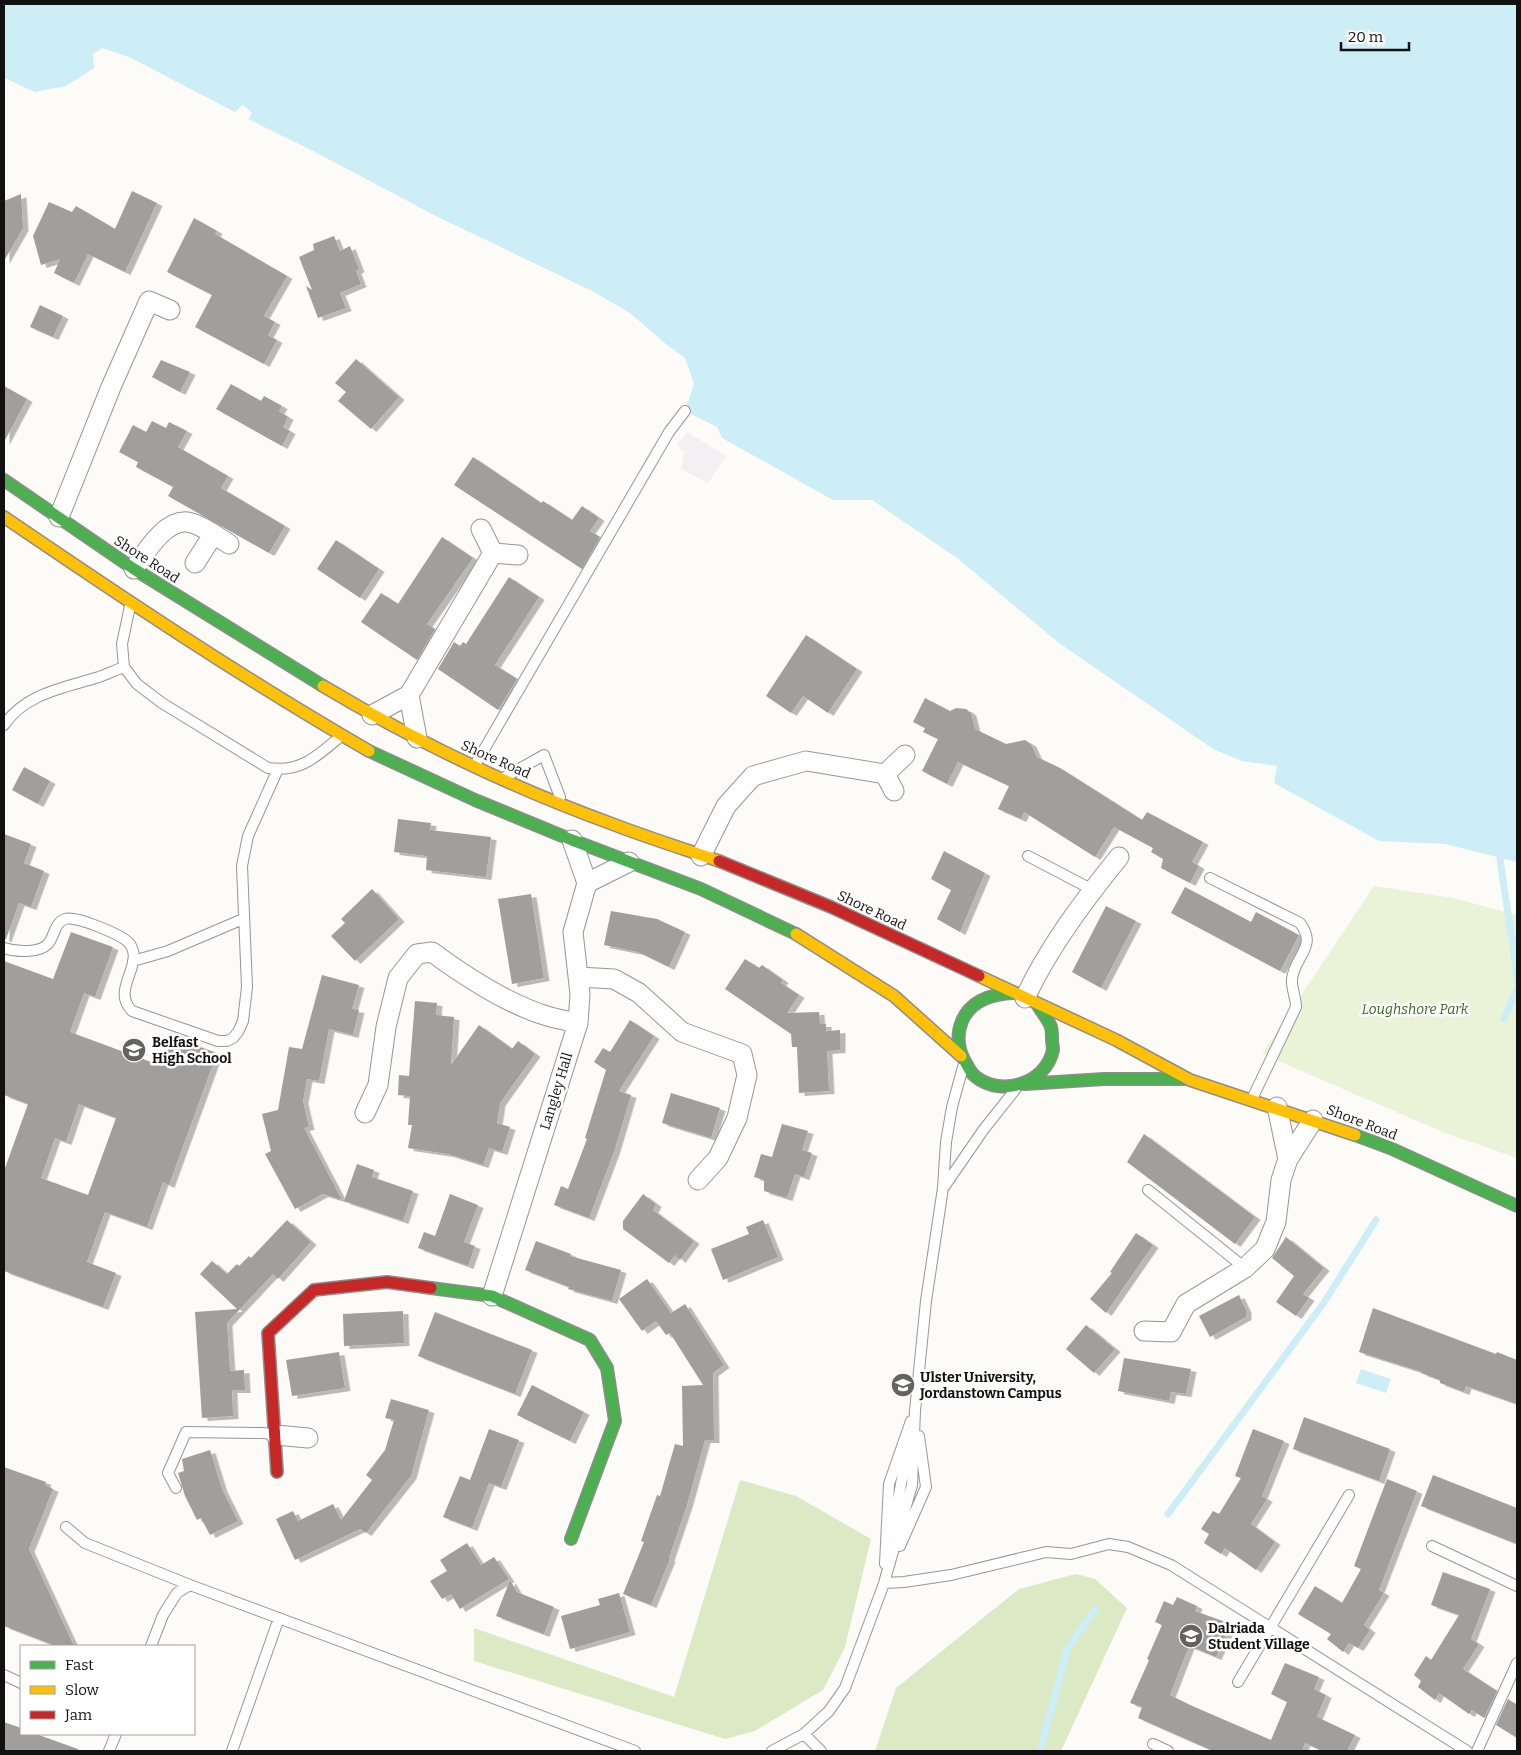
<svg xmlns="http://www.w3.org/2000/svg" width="1521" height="1755" viewBox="0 0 1521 1755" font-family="Bitter,serif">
  <defs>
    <filter id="shadow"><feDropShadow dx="5.5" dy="3" stdDeviation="0" flood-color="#0004"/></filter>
  </defs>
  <rect width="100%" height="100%" fill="#fdfbf7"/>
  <!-- industrial -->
  <path fill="#f4eff3" d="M 687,432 L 726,456 L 708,483 L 681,469 L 684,452 L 677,445 Z"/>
  <!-- green -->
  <path fill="#eaf2d7" d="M 1374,886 L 1453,898 L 1517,915 L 1517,1158 L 1445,1133 L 1262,1054 Z"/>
  <!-- forest -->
  <path fill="#dce9c5" d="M 740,1480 L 796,1496 L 871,1539 L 845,1647 L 823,1690 L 755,1731 L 725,1739 L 474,1661 L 474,1628 L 674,1697 Z
    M 1076,1574 L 1095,1579 L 1127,1608 L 1061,1751 L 875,1751 L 896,1688 L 1019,1589 Z"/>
  <!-- water -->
  <path fill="#cdeef7" d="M 4,4 L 1517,4 L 1517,862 L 1445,844 L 1379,841 L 1274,783 L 1277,766 L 1242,761 L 1213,749 L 1059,643 L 957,558 L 872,500 L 833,500 L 722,438 L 717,427 L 685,411 L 694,384 L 685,358 L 667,345 L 630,313 L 592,291 L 436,216 L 313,151 L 248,119 L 252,113 L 243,105 L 235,112 L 129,57 L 102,48 L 93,54 L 94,68 L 66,86 L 35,92 L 4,78 Z
    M 1361,1369 L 1391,1379 L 1386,1393 L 1356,1383 Z"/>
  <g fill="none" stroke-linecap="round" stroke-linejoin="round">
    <!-- stream -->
    <path stroke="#cdeef7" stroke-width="7" d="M 1500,858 C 1505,900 1514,941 1517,982
      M 1504,1019 L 1517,989
      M 1168,1514 L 1323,1304 L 1376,1220
      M 1040,1751 L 1067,1650 L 1095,1609"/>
  </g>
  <!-- building -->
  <path fill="#a19e9c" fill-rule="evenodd" filter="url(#shadow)" d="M 132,191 L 157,203 L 125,272 L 88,254 L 74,283 L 54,273 L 60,259 L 41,265 L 33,236 L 49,202 L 72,212 L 76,206 L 115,229 Z
    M 21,194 L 23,228 L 4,261 L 4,201 Z
    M 194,218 L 217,231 L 215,234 L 287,276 L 264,316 L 275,322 L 268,335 L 277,340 L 264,364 L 195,327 L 212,295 L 167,272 Z
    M 334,236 L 340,251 L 350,246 L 359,269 L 356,271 L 361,284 L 340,293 L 346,308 L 318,318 L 306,286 L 312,290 L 299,257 L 314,250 L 313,244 Z
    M 40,305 L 63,316 L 53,337 L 30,327 Z
    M 356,359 L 399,397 L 371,429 L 338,401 L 346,392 L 335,383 Z
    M 161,360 L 190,372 L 180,392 L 152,377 Z
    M 231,384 L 261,401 L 264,396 L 282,406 L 279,411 L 288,417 L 283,427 L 290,431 L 282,446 L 216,409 Z
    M 4,386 L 27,399 L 4,442 Z
    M 152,421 L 166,428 L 169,422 L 187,431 L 178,447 L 228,476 L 221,488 L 285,526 L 269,553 L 168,496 L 173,487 L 136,467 L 138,462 L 119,452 L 133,425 L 146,432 Z
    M 473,457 L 541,503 L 543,501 L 572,520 L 582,506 L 599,518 L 590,531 L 600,537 L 582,569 L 454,485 Z
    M 442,537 L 473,558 L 427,624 L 435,629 L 417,660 L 361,622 L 381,593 L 398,604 Z
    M 336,540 L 379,569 L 360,598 L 317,569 Z
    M 509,577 L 539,597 L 495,665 L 517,679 L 498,710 L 438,669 L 454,642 L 460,646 L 463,642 L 466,644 Z
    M 806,635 L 857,669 L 828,713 L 803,696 L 791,713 L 766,696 Z
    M 925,698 L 950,711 L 956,708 L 966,709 L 971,713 L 975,729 L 1006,744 L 1025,740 L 1031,744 L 1037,757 L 1060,768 L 1142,820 L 1147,812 L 1203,842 L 1192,862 L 1199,866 L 1190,883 L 1161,868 L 1163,859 L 1151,852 L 1153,848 L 1114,827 L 1095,857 L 1024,812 L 1021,819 L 998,809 L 1009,786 L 958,762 L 947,784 L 922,771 L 938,739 L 923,732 L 925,728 L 913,722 Z
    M 24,767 L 50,781 L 38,804 L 12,790 Z
    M 398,819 L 431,823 L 430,830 L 491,837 L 486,877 L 426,870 L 427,856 L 394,852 Z
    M 4,834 L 31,844 L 24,863 L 44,871 L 31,907 L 19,903 L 6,939 L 4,939 Z
    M 944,851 L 985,873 L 960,932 L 937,919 L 951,890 L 931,879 Z
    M 1185,887 L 1251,922 L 1256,912 L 1299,935 L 1280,971 L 1171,913 Z
    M 372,889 L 399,919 L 355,961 L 331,936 L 345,923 L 341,919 Z
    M 531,894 L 544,978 L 512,984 L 498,899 Z
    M 1106,906 L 1136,921 L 1101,988 L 1072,972 Z
    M 611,911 L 657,919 L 685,932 L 669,967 L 638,952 L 604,945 Z
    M 71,932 L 113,947 L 95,997 L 84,993 L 70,1032 L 162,1066 L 173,1037 L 217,1053 L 169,1185 L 163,1182 L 147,1227 L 105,1212 L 87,1262 L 116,1273 L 103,1307 L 4,1271 L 4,1171 L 28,1104 L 4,1095 L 4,961 L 53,979 ZM 79,1104 L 116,1118 L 88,1195 L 41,1178 L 55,1138 L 66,1142 Z
    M 745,959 L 759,968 L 762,965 L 783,980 L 781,983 L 799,995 L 787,1013 L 819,1012 L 820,1024 L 826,1024 L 826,1031 L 840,1030 L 840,1050 L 827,1051 L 829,1091 L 799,1093 L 797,1047 L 792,1047 L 791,1034 L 725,989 Z
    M 322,975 L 359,985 L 352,1009 L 359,1010 L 353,1035 L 329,1029 L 319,1081 L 307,1079 L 303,1101 L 309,1127 L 304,1128 L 342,1200 L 323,1194 L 295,1209 L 265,1154 L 271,1151 L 262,1114 L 278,1110 L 289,1047 L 302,1049 Z
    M 415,1001 L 437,1003 L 436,1015 L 454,1017 L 451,1065 L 479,1025 L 512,1049 L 518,1041 L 535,1054 L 500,1103 L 497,1123 L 510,1127 L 502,1152 L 489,1148 L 483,1165 L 448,1154 L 408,1148 L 412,1125 L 408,1125 L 410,1096 L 398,1095 L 399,1075 L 409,1076 Z
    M 630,1020 L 654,1036 L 619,1091 L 631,1095 L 614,1152 L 589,1218 L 554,1205 L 561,1186 L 568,1189 L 587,1139 L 585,1138 L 606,1070 L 594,1062 L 603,1048 L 610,1052 Z
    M 671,1093 L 720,1108 L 711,1138 L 662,1123 Z
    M 782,1124 L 808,1131 L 802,1150 L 812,1153 L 804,1177 L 795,1174 L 787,1198 L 764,1191 L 764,1180 L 754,1177 L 761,1154 L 772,1157 Z
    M 1144,1134 L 1255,1217 L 1235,1244 L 1127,1162 Z
    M 357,1164 L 374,1170 L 372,1177 L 413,1191 L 403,1221 L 344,1201 Z
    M 450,1194 L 478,1205 L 464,1242 L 475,1246 L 468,1266 L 418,1248 L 424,1232 L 435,1236 Z
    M 643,1194 L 656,1204 L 653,1210 L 694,1241 L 680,1260 L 675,1255 L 669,1263 L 623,1229 L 623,1221 Z
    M 287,1220 L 311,1242 L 278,1279 L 273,1274 L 227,1323 L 230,1371 L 244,1370 L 245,1390 L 232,1390 L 233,1416 L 202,1418 L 195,1312 L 237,1309 L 200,1274 L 212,1261 L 227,1274 L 237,1264 L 239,1266 L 249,1256 L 251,1258 Z
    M 763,1220 L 778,1257 L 723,1280 L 711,1249 L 749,1234 L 746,1227 Z
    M 1136,1233 L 1153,1245 L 1106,1313 L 1090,1299 L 1112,1273 L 1110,1272 Z
    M 1286,1237 L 1324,1268 L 1303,1294 L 1309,1298 L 1296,1316 L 1276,1302 L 1294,1276 L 1272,1258 Z
    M 536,1241 L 571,1254 L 570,1256 L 621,1270 L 612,1301 L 568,1289 L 569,1287 L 525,1270 Z
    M 647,1279 L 671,1313 L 685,1304 L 724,1365 L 713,1373 L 714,1440 L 705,1440 L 687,1505 L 669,1558 L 670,1559 L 651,1605 L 623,1594 L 644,1542 L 641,1541 L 657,1495 L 660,1496 L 675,1444 L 683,1446 L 682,1386 L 703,1385 L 670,1333 L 666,1335 L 656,1321 L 642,1331 L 619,1299 Z
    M 1239,1295 L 1246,1310 L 1246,1317 L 1210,1337 L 1199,1316 Z
    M 1373,1308 L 1496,1354 L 1497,1352 L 1517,1360 L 1517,1404 L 1466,1386 L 1464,1392 L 1440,1383 L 1440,1380 L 1421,1373 L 1422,1372 L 1359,1352 Z
    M 403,1311 L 404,1343 L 344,1346 L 343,1314 Z
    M 435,1312 L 532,1350 L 515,1394 L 418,1356 Z
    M 1086,1325 L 1115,1349 L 1094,1373 L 1066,1349 Z
    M 339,1352 L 345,1388 L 292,1396 L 286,1360 Z
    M 1124,1358 L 1191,1369 L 1186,1394 L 1171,1392 L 1169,1401 L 1118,1391 Z
    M 532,1385 L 584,1412 L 570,1441 L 517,1415 Z
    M 391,1399 L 429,1410 L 411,1476 L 366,1533 L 360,1529 L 295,1560 L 276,1519 L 293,1511 L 298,1521 L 333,1504 L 341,1520 L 372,1480 L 366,1475 L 385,1450 L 394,1420 L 385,1418 Z
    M 1304,1417 L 1390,1449 L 1379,1481 L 1293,1449 Z
    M 489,1429 L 519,1440 L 501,1487 L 489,1483 L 472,1528 L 443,1517 L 460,1476 L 470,1480 Z
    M 1253,1429 L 1284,1441 L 1262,1496 L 1267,1499 L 1251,1524 L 1275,1542 L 1256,1570 L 1225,1548 L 1221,1554 L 1204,1543 L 1209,1534 L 1201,1529 L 1213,1511 L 1219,1514 L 1241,1478 L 1235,1476 Z
    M 210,1450 L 222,1489 L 238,1521 L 210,1535 L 201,1518 L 197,1520 L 185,1496 L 178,1473 L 184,1471 L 182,1459 Z
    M 4,1467 L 46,1482 L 45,1485 L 53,1489 L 29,1549 L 74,1646 L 56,1646 L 4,1626 Z
    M 1433,1475 L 1517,1508 L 1517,1544 L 1421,1506 Z
    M 1387,1479 L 1417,1491 L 1379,1590 L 1384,1593 L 1364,1625 L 1370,1630 L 1358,1648 L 1349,1643 L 1343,1652 L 1327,1639 L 1331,1634 L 1298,1614 L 1315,1586 L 1342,1603 L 1361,1569 L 1354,1566 Z
    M 467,1543 L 481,1565 L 494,1557 L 509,1579 L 460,1609 L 451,1594 L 442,1599 L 430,1581 L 447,1571 L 440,1560 Z
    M 1443,1572 L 1490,1589 L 1471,1639 L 1479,1644 L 1463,1669 L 1497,1691 L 1484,1718 L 1472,1710 L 1469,1714 L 1439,1693 L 1435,1700 L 1418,1687 L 1421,1681 L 1414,1675 L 1426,1656 L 1431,1660 L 1459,1615 L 1431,1605 Z
    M 510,1580 L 517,1592 L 554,1607 L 544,1634 L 496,1616 Z
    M 619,1593 L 630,1632 L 570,1649 L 561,1616 L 600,1605 L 598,1599 Z
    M 1177,1597 L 1197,1606 L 1195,1611 L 1231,1624 L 1216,1657 L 1189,1646 L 1170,1695 L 1190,1705 L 1271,1740 L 1287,1702 L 1271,1694 L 1285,1663 L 1319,1677 L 1314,1689 L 1326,1695 L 1317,1717 L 1355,1735 L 1347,1751 L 1322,1751 L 1305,1743 L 1302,1751 L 1213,1751 L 1138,1718 L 1142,1707 L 1130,1703 L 1149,1660 L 1147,1659 L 1162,1625 L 1155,1622 L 1164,1601 L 1173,1605 Z
    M 1508,1699 L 1517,1705 L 1517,1738 L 1496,1725 Z
    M 4,1722 L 21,1728 L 21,1734 L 36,1734 L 78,1749 L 78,1751 L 4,1751 Z"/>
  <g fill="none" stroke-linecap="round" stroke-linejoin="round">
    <!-- lane casing -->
    <g stroke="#979695" stroke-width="12">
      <path id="lane" d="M 124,667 L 137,684 L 162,703 L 268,768 C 301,773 317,756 341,736
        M 4,725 C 26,693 64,688 99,677 C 107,674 116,670 124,667 L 122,644 L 130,606
        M 475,765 L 669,432 L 685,411
        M 505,777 L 544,755 L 560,797
        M 1028,856 L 1093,890
        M 1210,878 L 1300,923 C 1318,947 1295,955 1292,979 C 1291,988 1296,997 1296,1007 L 1252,1099
        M 4,948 C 16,952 43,954 50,941 C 55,933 55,923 65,919 C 75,915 122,935 129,943 C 146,964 110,989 132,1011 L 218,1041 L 227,1041 L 233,1038 L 238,1032 L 243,1021 L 247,987 L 242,866 L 248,836 L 278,769
        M 133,961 L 168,951 L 243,919
        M 944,1187 L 984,1129 L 1015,1090
        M 1148,1190 L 1245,1268
        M 176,1488 L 168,1473 L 186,1432 L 263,1433 L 273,1434
        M 66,1527 L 85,1543 L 190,1585
        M 892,1533 L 908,1446
        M 900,1546 L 926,1487 L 919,1436
        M 1432,1546 L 1517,1586
        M 885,1564 L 889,1484 L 911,1421
        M 884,1583 L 904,1582 L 951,1575 L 1046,1552 L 1071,1554 L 1109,1544 L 1128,1547 L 1171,1565 L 1467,1751
        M 884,1583 L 912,1485 L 915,1411 L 926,1301 L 943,1188 L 946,1142 L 952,1107 L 963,1067
        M 151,1646 L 163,1615 L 177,1593 L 190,1585 L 635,1751
        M 4,1675 L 21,1683
        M 1238,1682 L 1349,1495
        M 804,1734 L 821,1751
        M 1153,1744 L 1168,1751
        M 109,1751 L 116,1734
        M 232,1751 L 279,1618
        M 772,1751 L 804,1734 L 829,1711 L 845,1688 L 886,1578
        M 1477,1751 L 1517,1663"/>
    </g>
    <!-- street casing -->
    <g stroke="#979695" stroke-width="21">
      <path id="street" d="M 59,517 L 111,387 L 149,301 L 170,310
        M 481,529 L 493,553 L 518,555
        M 195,563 L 213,535
        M 134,569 C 145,553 167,515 192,523 C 205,527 218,537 229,544
        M 409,695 L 493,553
        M 372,715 L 409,695 L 417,738
        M 885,774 L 905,755
        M 701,856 L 726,806 L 753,776 L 806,761 L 885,774 L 894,791
        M 587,883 L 629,862
        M 578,977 L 614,979 L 639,993 L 682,1032 L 742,1054 L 747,1075 L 737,1118 L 718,1158 L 698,1180
        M 1025,998 C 1048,948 1085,899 1119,857
        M 1277,1107 L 1288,1159
        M 365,1113 L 378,1085 L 386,1027 L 398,978 L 417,954 L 432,952 C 466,977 507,1004 547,1016 C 557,1019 568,1021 578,1023
        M 492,1296 L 578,1023 L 580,994 L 573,932 L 587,883 L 572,840
        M 1144,1331 L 1171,1332 L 1186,1304 L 1245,1268 L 1265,1249 L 1276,1222 L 1281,1180 L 1288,1159 L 1313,1120
        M 276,1435 L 308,1438"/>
    </g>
    <!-- fast casing -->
    <g stroke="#8e8d8b" stroke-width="14">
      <path id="fast" d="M 4,480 L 134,569 L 323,686
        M 369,751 L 475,800 L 572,840 L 701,889 L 796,934
        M 1013,993 C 992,994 971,1000 962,1021 C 956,1036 958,1051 967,1065 C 969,1069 972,1074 976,1077 C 1001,1097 1046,1084 1053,1050 C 1053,1047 1052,1042 1052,1039 C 1052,1035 1052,1031 1051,1027 C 1048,1019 1041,1011 1037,1004
        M 1025,1084 L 1104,1079 L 1184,1079
        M 1355,1135 L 1390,1148 L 1517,1206
        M 431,1288 L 492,1296 L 590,1340 L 607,1368 L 615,1421 L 571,1539"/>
    </g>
    <!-- slow casing -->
    <g stroke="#8e8d8b" stroke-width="14">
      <path id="slow" d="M 4,517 C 123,598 244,679 369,751
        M 323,686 C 415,741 513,788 615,825 C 649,838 684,849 719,861
        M 796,934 L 894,996 L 961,1056
        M 979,976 L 1116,1040 L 1190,1080 L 1355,1135"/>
    </g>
    <!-- jam casing -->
    <g stroke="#8e8d8b" stroke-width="14">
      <path id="jam" d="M 719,861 L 831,907 L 979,976
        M 277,1472 L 268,1333 L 314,1290 L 387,1282 L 431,1288"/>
    </g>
    <!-- lane -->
    <use href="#lane" stroke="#fffefe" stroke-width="10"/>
    <!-- street -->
    <use href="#street" stroke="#fffefe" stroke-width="19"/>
    <!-- fast -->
    <use href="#fast" stroke="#4caf50" stroke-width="11"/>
    <!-- slow -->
    <use href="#slow" stroke="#ffc107" stroke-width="11"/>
    <!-- jam -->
    <use href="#jam" stroke="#c62828" stroke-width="11"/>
  </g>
  <!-- icons -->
  <defs>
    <g id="school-disc" transform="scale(1.25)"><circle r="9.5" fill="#646362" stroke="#fff"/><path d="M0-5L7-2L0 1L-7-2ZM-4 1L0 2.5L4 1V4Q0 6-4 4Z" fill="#fff"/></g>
    <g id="university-disc" transform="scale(1.25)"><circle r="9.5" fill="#646362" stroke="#fff"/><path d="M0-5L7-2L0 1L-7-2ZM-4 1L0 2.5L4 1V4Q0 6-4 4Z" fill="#fff"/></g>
  </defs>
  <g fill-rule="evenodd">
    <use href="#school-disc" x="134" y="1050"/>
    <use href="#university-disc" x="903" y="1385"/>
    <use href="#university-disc" x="1191" y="1636"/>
  </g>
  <g text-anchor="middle" stroke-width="5" stroke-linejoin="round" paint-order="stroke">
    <!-- street labels -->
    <g font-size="14" fill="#111" stroke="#fff">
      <text transform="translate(147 559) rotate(33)" y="5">Shore Road</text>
      <text transform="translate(496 759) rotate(24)" y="5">Shore Road</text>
      <text transform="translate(872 910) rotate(25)" y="5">Shore Road</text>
      <text transform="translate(556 1091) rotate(-73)" y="5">Langley Hall</text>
      <text transform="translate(1362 1122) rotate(21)" y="5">Shore Road</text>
    </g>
    <!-- park labels -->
    <g font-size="14" font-style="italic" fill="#396a20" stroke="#fff">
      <text x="1415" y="1014">Loughshore Park</text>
    </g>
    <!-- poi labels -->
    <g font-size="14" font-weight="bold" fill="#111" stroke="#fff" text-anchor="start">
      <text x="152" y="1047">Belfast<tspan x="152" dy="16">High School</tspan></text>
      <text x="920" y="1382">Ulster University,<tspan x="920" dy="16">Jordanstown Campus</tspan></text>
      <text x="1208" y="1633">Dalriada<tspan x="1208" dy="16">Student Village</tspan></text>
    </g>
  </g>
  <!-- border -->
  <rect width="1521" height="1755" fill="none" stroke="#111111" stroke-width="10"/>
  <!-- legend -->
  <rect x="20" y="1645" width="175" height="90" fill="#ffffff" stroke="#a0a0a0"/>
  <rect x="30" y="1661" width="25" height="8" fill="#4caf50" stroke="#a0a0a0"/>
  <text x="65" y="1670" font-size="15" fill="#111111">Fast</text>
  <rect x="30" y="1686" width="25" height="8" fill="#ffc107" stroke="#a0a0a0"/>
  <text x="65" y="1695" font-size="15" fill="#111111">Slow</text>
  <rect x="30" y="1711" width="25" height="8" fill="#c62828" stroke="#a0a0a0"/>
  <text x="65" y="1720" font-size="15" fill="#111111">Jam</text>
  <!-- scale -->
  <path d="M1341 42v8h68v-8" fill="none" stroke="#111111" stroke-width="2.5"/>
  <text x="1348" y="42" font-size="15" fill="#111111" stroke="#ffffff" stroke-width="4" paint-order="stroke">20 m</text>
</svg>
